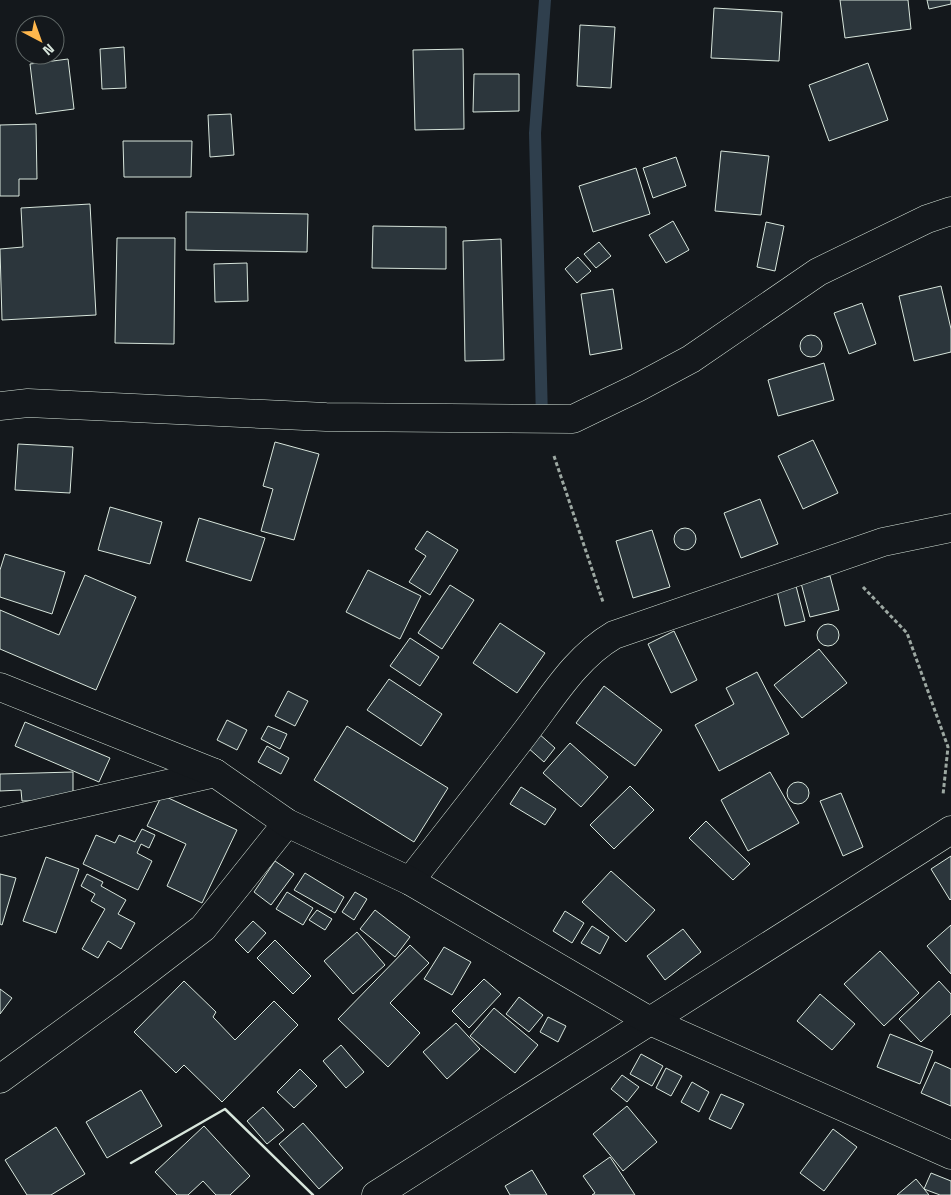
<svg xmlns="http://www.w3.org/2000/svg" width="951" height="1195" viewBox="0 0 951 1195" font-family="'Titillium Web',sans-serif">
  <rect width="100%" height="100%" fill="#14181c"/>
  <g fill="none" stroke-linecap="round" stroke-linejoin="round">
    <!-- stream -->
    <path stroke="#2f3f4d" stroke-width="12" d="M 542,419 L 535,133 L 545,0"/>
  </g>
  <!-- building -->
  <path fill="#2c363c" stroke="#d8e6dc" d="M 840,0 L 908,0 L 911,29 L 845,38 Z
    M 927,0 L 951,0 L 951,4 L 929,9 Z
    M 714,8 L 782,12 L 779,61 L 711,58 Z
    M 580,25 L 615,27 L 611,88 L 577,86 Z
    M 124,47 L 126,88 L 102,89 L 100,49 Z
    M 463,49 L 464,129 L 415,130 L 413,50 Z
    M 68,59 L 74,109 L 36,114 L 30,64 Z
    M 868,63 L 888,120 L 829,141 L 809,85 Z
    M 474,74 L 519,74 L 519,111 L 473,112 Z
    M 231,114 L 234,155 L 210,157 L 208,115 Z
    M 36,124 L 37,179 L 19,179 L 19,196 L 0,196 L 0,125 Z
    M 123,141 L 192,141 L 191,177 L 124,177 Z
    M 721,151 L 769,156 L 761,215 L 715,211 Z
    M 676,157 L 686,186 L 653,198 L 643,168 Z
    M 636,168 L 650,214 L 593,232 L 579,186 Z
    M 90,204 L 96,315 L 2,320 L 0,249 L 23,247 L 21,208 Z
    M 186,212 L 308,214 L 307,252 L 186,250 Z
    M 673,221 L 689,250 L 666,263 L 649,235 Z
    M 766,222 L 784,226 L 775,271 L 757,267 Z
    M 373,226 L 446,227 L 446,269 L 372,268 Z
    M 117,238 L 175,238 L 174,344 L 115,343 Z
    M 501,239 L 504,360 L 465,361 L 463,241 Z
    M 599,242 L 611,256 L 596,268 L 584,254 Z
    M 578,257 L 591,271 L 577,283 L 565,269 Z
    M 247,263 L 248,301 L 215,302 L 214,264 Z
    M 941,286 L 951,329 L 951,352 L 914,361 L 899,296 Z
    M 613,289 L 622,349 L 590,355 L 581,294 Z
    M 862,303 L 876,344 L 849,354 L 834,313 Z
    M800 346a11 11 0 1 1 22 0a11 11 0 1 1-22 0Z
    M 824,363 L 834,400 L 778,416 L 768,380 Z
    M 813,440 L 838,493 L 803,509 L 778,456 Z
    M 275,442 L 319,454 L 294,540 L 261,531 L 273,489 L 263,486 Z
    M 18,444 L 73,447 L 70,493 L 15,490 Z
    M 760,499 L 778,544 L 741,558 L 724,513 Z
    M 110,507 L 162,522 L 150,564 L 98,550 Z
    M 199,518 L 265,538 L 251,581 L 186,561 Z
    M674 539a11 11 0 1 1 22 0a11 11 0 1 1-22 0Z
    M 652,530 L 670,587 L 633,598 L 616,541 Z
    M 427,531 L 458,550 L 430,595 L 409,582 L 426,556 L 415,549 Z
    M 5,554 L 65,572 L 52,614 L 0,597 L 0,570 Z
    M 368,570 L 421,596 L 400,639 L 346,612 Z
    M 85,575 L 136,597 L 96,690 L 0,649 L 0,610 L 59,635 Z
    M 830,576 L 839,610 L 810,617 L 801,583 Z
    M 450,585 L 474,600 L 442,649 L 418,633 Z
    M 796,586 L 805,621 L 785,626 L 777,591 Z
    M 500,623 L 545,653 L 517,693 L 473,663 Z
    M817 635a11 11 0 1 1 22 0a11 11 0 1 1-22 0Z
    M 674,631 L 697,680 L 671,693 L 648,644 Z
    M 410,638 L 439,657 L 420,686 L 390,666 Z
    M 819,649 L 847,683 L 802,718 L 774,685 Z
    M 757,672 L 789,734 L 719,771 L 695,725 L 734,704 L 726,688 Z
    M 389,679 L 442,714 L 421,746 L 367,710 Z
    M 604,686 L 662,730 L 635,766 L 576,723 Z
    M 288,691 L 308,701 L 295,726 L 275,716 Z
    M 227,720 L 247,730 L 237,750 L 217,740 Z
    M 25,722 L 110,758 L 99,782 L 15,746 Z
    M 268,726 L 287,734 L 280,749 L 261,739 Z
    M 347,726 L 448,788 L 414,842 L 314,780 Z
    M 538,733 L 555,748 L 544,762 L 527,747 Z
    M 570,743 L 608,777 L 581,807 L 543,773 Z
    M 267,746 L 289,758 L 281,774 L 258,762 Z
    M 73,772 L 73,800 L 22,801 L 21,790 L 0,791 L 0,774 Z
    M 770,772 L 799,823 L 748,851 L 721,800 Z
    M787 793a11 11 0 1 1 22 0a11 11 0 1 1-22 0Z
    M 630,786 L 654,810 L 614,849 L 590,825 Z
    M 521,787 L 556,809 L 545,825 L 510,804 Z
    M 841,793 L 863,847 L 843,856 L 820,801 Z
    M 162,795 L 237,830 L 202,903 L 167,886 L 186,844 L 147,826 Z
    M 706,821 L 750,864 L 733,880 L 689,838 Z
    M 142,829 L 155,835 L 149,848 L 141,844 L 137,853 L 152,861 L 138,890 L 83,864 L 96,835 L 115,843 L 119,835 L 135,842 Z
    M 951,856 L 951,899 L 950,900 L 931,869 Z
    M 46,857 L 79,869 L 56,933 L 23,921 Z
    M 275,861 L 294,874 L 271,905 L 254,892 Z
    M 611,871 L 655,910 L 626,942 L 582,902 Z
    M 305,873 L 344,897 L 335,913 L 294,890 Z
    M 0,874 L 16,878 L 2,925 L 0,924 Z
    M 87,874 L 103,882 L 101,886 L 126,900 L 118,914 L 135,923 L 121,949 L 108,941 L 98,958 L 82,949 L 105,909 L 91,901 L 95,894 L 81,886 Z
    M 287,892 L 313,908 L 303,925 L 276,909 Z
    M 355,892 L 367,899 L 354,920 L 342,912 Z
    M 317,910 L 332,919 L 325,930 L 309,920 Z
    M 375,910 L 410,937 L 395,957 L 360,929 Z
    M 565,911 L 584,923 L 572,943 L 553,931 Z
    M 253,921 L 266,933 L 248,953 L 235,940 Z
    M 951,925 L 951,974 L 927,946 Z
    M 592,926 L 609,937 L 600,954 L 581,943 Z
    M 683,929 L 701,952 L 665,980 L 647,956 Z
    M 357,932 L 385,965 L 353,994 L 324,961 Z
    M 275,940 L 311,976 L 293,994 L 257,958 Z
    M 410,945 L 429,963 L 390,1003 L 420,1033 L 388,1067 L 338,1019 Z
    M 444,947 L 471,962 L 452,995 L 424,979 Z
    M 880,951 L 919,993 L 884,1026 L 844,984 Z
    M 484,979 L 501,994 L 469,1028 L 452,1011 Z
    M 184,981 L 216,1012 L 213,1017 L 235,1040 L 274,1001 L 298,1025 L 222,1102 L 184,1065 L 176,1073 L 134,1032 Z
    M 939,981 L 951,994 L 951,1014 L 921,1042 L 899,1019 Z
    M 0,989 L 12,998 L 0,1014 Z
    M 820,994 L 855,1024 L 832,1050 L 797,1021 Z
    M 519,997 L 543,1015 L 529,1032 L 506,1014 Z
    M 494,1008 L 538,1045 L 515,1073 L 470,1036 Z
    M 548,1017 L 566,1026 L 558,1042 L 540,1032 Z
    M 456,1023 L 480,1049 L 447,1079 L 423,1052 Z
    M 890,1034 L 933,1051 L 920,1084 L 877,1067 Z
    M 341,1045 L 364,1072 L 346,1088 L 323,1061 Z
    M 641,1054 L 663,1066 L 652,1086 L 630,1074 Z
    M 935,1062 L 951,1069 L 951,1106 L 921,1093 Z
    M 666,1068 L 682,1076 L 671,1096 L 656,1088 Z
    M 300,1069 L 317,1086 L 294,1108 L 277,1092 Z
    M 622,1075 L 639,1087 L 627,1102 L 611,1089 Z
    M 692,1082 L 709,1092 L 699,1112 L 681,1102 Z
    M 141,1090 L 162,1126 L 107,1158 L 86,1122 Z
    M 721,1094 L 744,1104 L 731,1129 L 709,1119 Z
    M 627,1106 L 657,1142 L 623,1171 L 593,1134 Z
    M 263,1107 L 284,1130 L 267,1144 L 247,1121 Z
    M 303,1123 L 343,1168 L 319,1189 L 279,1144 Z
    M 204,1126 L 250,1176 L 230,1195 L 216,1195 L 203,1181 L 188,1195 L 177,1195 L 155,1172 Z
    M 56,1127 L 85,1174 L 51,1195 L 27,1195 L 5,1160 Z
    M 833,1129 L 857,1147 L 824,1191 L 800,1173 Z
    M 610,1157 L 635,1195 L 592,1195 L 595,1193 L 583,1176 Z
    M 532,1170 L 547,1195 L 510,1195 L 505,1186 Z
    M 931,1173 L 951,1181 L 951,1195 L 940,1195 L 924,1189 Z
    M 916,1179 L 929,1195 L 897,1195 Z"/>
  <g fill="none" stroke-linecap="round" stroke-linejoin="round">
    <!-- street casing -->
    <g stroke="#d8e6dc" stroke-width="29">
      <path id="street" d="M 0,406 L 28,403 L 326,417 L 573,419 L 637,388 L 691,359 L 818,272 L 927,219 L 951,211
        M 0,822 L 215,773
        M 410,881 C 448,832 487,783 525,733 C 552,698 575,658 614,635 L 883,542 L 951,528
        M 0,1079 L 126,987 L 203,928 L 287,823
        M 376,1195 L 951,830"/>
    </g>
    <!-- secondary casing -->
    <g stroke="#d8e6dc" stroke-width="29">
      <path id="secondary" d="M 0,687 L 215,773 L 287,823 L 410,881 L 650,1021 L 951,1155"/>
    </g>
    <!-- path -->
    <path stroke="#9da8a2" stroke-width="3" stroke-dasharray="4 2.5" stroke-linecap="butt" d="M 554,456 L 603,602
      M 863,587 L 907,633 L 948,747 L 943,795"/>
    <!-- street -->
    <use href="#street" stroke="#14181c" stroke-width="28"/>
    <!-- secondary -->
    <use href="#secondary" stroke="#14181c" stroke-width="28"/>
    <!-- wall -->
    <path stroke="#d8e6dc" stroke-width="2.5" d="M 131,1163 L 225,1109 L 313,1195"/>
  </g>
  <!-- north arrow -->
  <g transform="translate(40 40) rotate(139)"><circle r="24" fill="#14181c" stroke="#626a69"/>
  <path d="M0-4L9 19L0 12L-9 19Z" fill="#ffb74d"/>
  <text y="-8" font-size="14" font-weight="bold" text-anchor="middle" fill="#d8e6dc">N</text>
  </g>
</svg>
